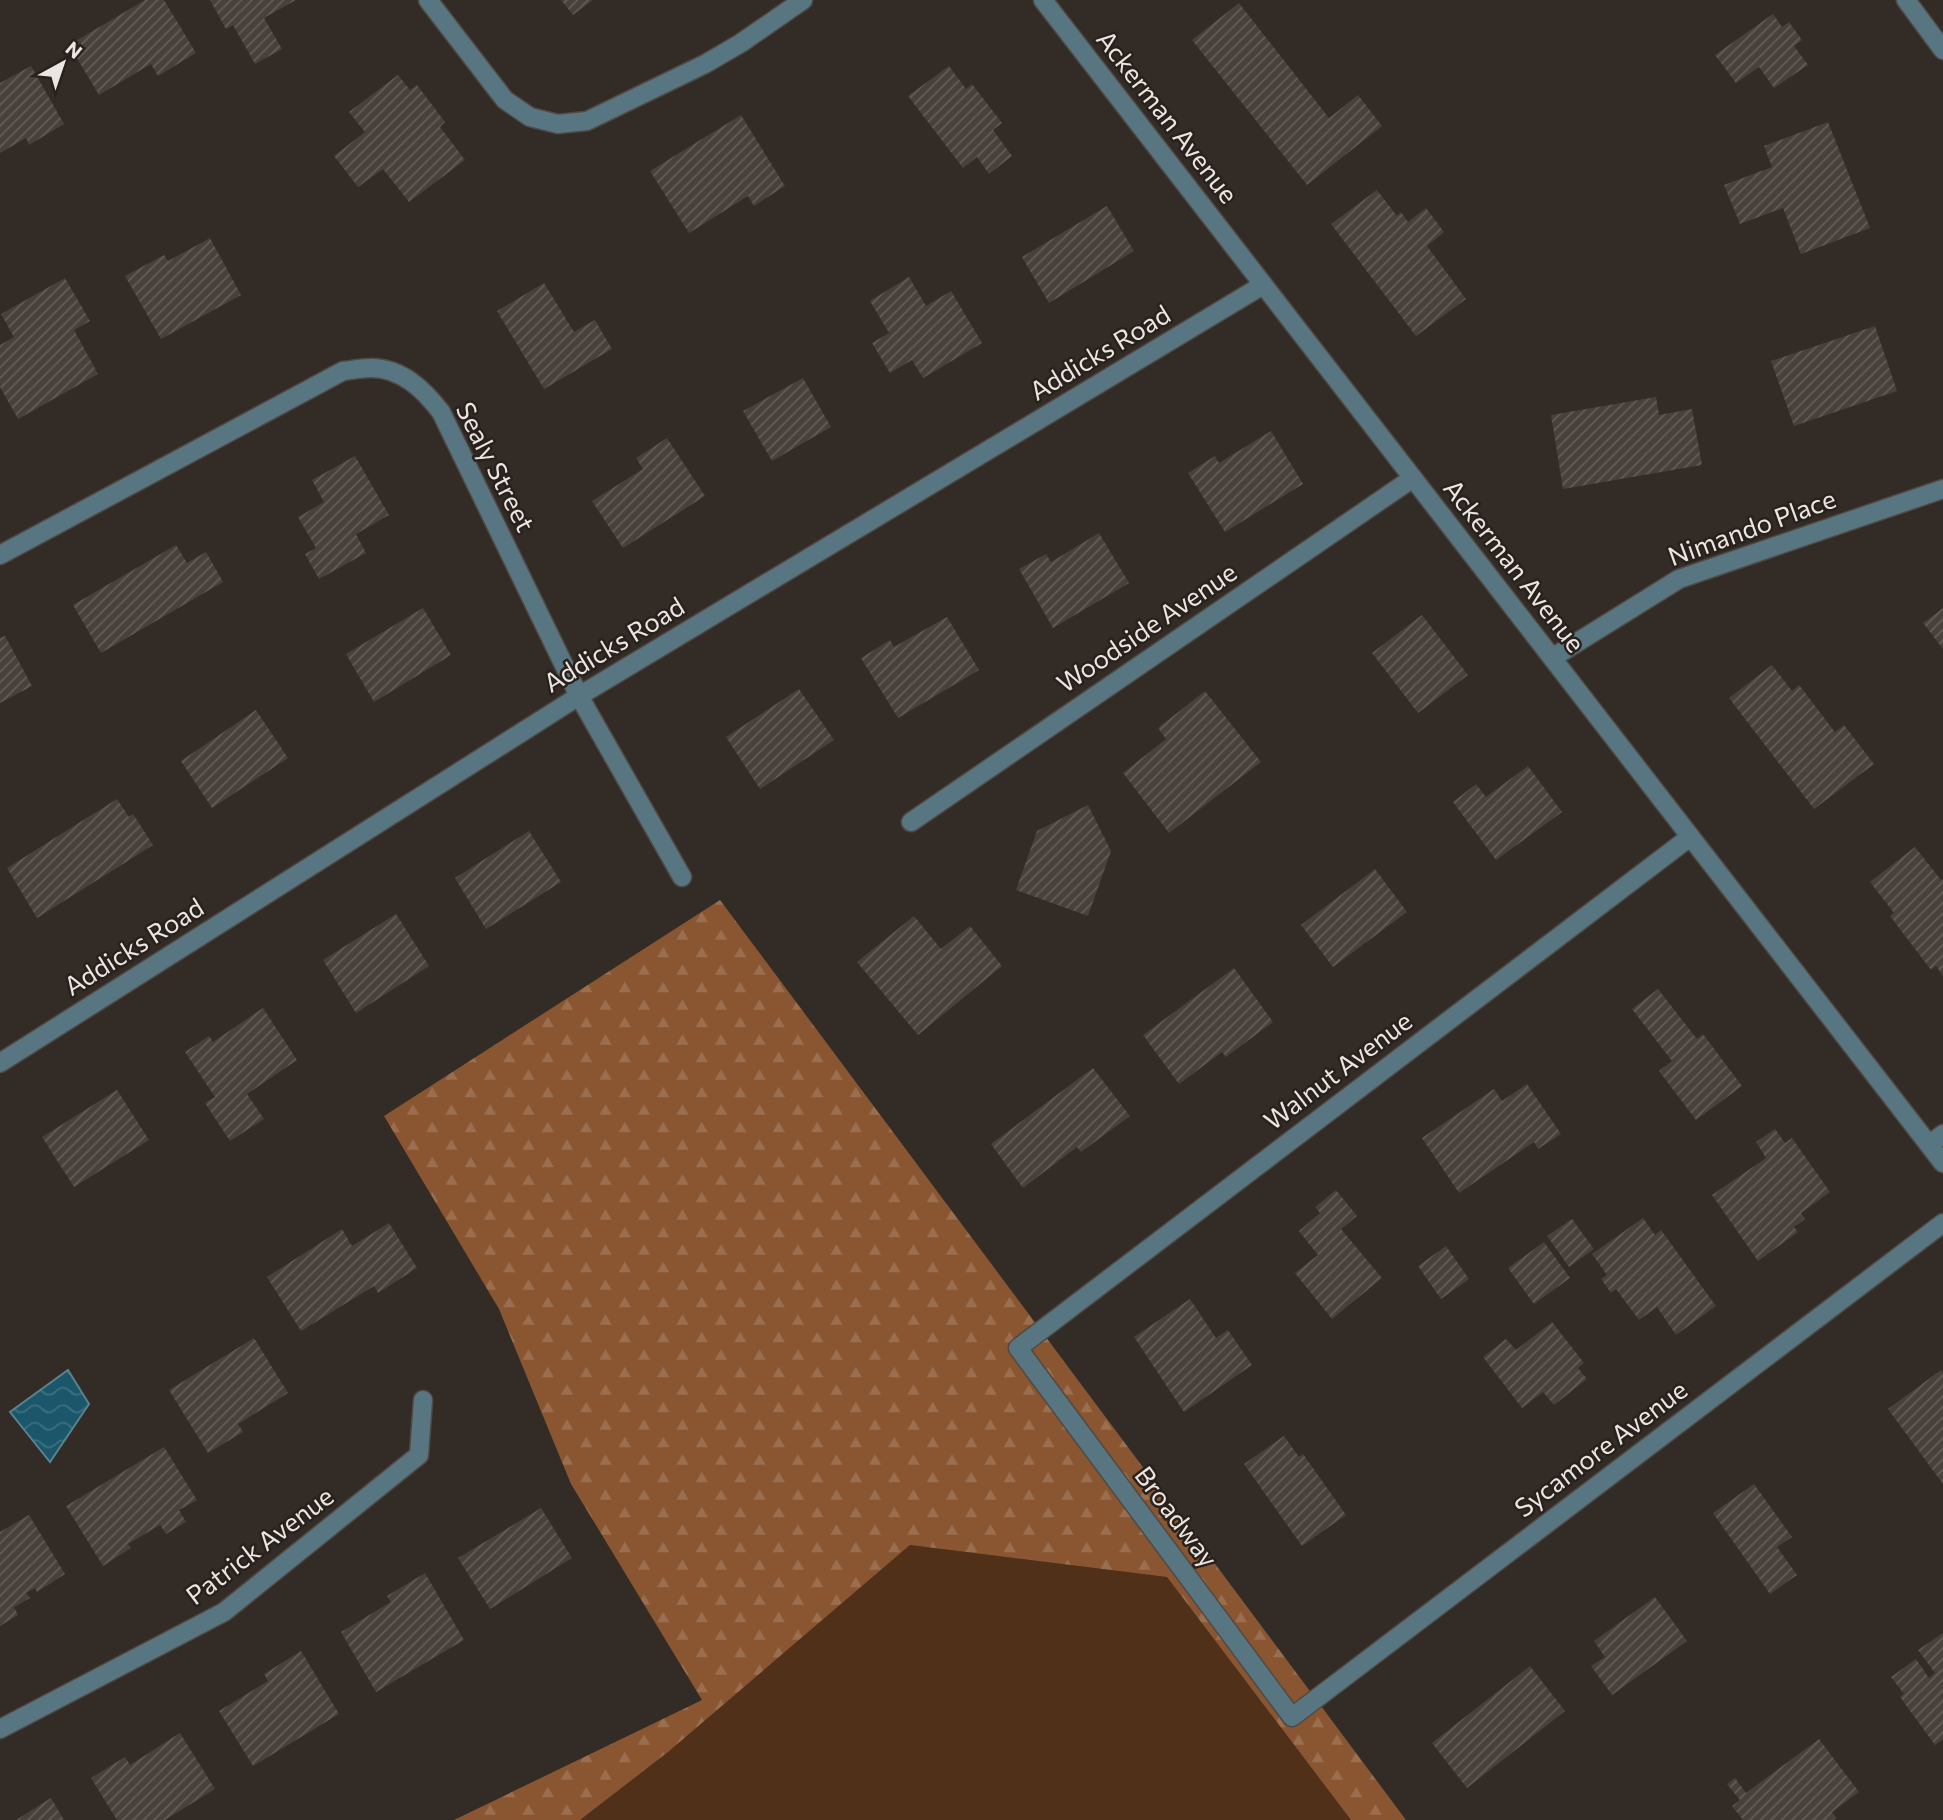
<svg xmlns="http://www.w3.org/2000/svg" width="1943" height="1820" viewBox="0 0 1943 1820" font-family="Commissioner,sans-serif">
  <defs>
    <pattern id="forest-firs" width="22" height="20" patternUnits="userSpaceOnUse" patternTransform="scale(1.75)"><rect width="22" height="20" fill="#895631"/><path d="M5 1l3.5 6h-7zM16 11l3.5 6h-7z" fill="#9a6e4f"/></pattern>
    <pattern id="water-waves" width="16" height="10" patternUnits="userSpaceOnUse" patternTransform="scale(1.75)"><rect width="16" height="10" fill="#1b576b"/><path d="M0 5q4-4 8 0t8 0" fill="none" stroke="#3c6f80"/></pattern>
    <pattern id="building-hatch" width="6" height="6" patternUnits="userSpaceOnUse" patternTransform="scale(1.75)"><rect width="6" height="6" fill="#48403b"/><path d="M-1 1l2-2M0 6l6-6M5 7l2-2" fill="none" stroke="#635c57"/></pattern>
  </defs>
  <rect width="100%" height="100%" fill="#322b26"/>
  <!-- green -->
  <path fill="#503018" d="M 910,1545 L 1167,1577 L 1351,1820 L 580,1820 L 668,1752 Z"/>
  <!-- forest -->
  <path fill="url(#forest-firs)" d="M 720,900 L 1406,1820 L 1351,1820 L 1167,1577 L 910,1545 L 668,1752 L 580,1820 L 454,1820 L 702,1700 L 571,1484 L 499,1309 L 384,1116 Z"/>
  <!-- water -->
  <path fill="url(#water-waves)" stroke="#59828f" stroke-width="2" d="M 68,1370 L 89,1404 L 50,1462 L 10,1412 Z"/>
  <!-- building -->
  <path fill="url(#building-hatch)" d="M 145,0 L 164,0 L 196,53 L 158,76 L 151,64 L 99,95 L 69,45 Z
    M 210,0 L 296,0 L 264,18 L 282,49 L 255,64 L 233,25 L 226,29 Z
    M 561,0 L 593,0 L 573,15 Z
    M 1239,3 L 1329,118 L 1358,95 L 1382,126 L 1307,185 L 1192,40 Z
    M 1773,14 L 1782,27 L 1789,22 L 1802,40 L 1794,46 L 1808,65 L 1774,88 L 1759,67 L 1736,83 L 1715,55 Z
    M 31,66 L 64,124 L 29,145 L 26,138 L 0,153 L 0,83 Z
    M 949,66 L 966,89 L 972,84 L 1002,123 L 993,130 L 1012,156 L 989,174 L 977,157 L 963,168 L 908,96 Z
    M 398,75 L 410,90 L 417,85 L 445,122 L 440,127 L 465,160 L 409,202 L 383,169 L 358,187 L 334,156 L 365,132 L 349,112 Z
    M 741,115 L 785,186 L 754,206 L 748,196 L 689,233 L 650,171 Z
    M 1828,122 L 1870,228 L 1801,254 L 1783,208 L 1740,224 L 1724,185 L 1772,167 L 1764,146 Z
    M 1377,190 L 1397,216 L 1401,212 L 1408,222 L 1426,208 L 1444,232 L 1427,246 L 1466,299 L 1416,336 L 1331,224 Z
    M 1107,206 L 1134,251 L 1049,303 L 1022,257 Z
    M 210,238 L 241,295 L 161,339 L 125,276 L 164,255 L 168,261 Z
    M 909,277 L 926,306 L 951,291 L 982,343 L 923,378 L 912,360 L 890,373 L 872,343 L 889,333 L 870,301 Z
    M 65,278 L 90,321 L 74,330 L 98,374 L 18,419 L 0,387 L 0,345 L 14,337 L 1,314 Z
    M 544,283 L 574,332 L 595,320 L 612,349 L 544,389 L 497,311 Z
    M 1875,326 L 1897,391 L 1794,426 L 1771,361 Z
    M 803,378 L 831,427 L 772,461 L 743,411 Z
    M 1656,397 L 1659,415 L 1692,409 L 1702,465 L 1563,489 L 1551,415 Z
    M 1271,431 L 1303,484 L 1225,532 L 1188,473 L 1215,456 L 1219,463 Z
    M 667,438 L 705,496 L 623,548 L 592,501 L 643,469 L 636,458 Z
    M 355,456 L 389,515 L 356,534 L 366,553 L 319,579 L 305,554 L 316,548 L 298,517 L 324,502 L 312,480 Z
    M 1099,533 L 1129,583 L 1053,628 L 1019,569 L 1046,554 L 1051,562 Z
    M 176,545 L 187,563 L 206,552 L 223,582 L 101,653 L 73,605 Z
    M 423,608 L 451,655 L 374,702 L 346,654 Z
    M 1943,608 L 1943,649 L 1923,623 Z
    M 1422,615 L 1468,675 L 1418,713 L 1372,653 Z
    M 947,617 L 979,670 L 898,718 L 861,658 L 890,640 L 894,647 Z
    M 5,636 L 32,686 L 0,703 L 0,638 Z
    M 1772,665 L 1792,691 L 1799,685 L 1835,732 L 1844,725 L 1874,764 L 1814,809 L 1729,698 Z
    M 799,689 L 834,740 L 760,789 L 726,737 Z
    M 1205,691 L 1261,762 L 1169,833 L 1123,773 L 1166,739 L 1158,728 Z
    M 256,710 L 288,758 L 212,808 L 181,761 Z
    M 1528,766 L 1562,812 L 1496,860 L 1453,802 L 1476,784 L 1486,797 Z
    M 117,799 L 129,817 L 133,814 L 153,845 L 37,918 L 7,868 Z
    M 1088,805 L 1111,851 L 1088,916 L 1016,890 L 1037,831 Z
    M 529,831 L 561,882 L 486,929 L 455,878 Z
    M 1915,847 L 1941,880 L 1943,879 L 1943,976 L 1936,966 L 1931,970 L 1890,916 L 1894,913 L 1870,882 Z
    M 1375,869 L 1407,912 L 1333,967 L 1301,925 Z
    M 396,914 L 429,966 L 356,1013 L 323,960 Z
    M 914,916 L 941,949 L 970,926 L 1002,966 L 918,1035 L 857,962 Z
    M 1234,968 L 1273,1022 L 1226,1057 L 1222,1052 L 1179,1084 L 1143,1035 Z
    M 1658,989 L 1697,1039 L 1703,1034 L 1742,1086 L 1696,1120 L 1659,1071 L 1672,1061 L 1632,1009 Z
    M 263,1008 L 297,1060 L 247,1094 L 264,1119 L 230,1141 L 205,1103 L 215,1097 L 185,1052 L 209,1036 L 213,1042 Z
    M 1093,1068 L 1130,1116 L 1081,1152 L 1077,1147 L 1023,1188 L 991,1144 Z
    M 1527,1084 L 1561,1134 L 1538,1149 L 1534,1142 L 1459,1193 L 1422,1138 L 1494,1089 L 1502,1101 Z
    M 117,1090 L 149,1140 L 74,1187 L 42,1137 Z
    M 1775,1129 L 1785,1143 L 1792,1138 L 1830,1192 L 1801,1213 L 1805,1219 L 1794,1227 L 1798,1232 L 1758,1261 L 1712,1195 L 1766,1158 L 1756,1142 Z
    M 1336,1190 L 1357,1216 L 1341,1229 L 1382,1278 L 1332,1319 L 1295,1273 L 1318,1255 L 1299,1231 L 1320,1213 L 1315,1207 Z
    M 1643,1218 L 1655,1235 L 1661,1230 L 1716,1306 L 1676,1335 L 1657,1307 L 1639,1320 L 1616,1289 L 1611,1293 L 1601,1279 L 1607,1275 L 1592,1254 Z
    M 1572,1219 L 1594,1249 L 1569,1267 L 1547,1236 Z
    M 389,1223 L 417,1268 L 378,1293 L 374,1286 L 301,1331 L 267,1277 L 342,1229 L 352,1246 Z
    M 1544,1242 L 1570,1278 L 1534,1304 L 1508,1268 Z
    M 1446,1246 L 1469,1279 L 1441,1299 L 1418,1266 Z
    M 1190,1299 L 1216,1338 L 1228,1330 L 1252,1365 L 1184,1412 L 1134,1337 Z
    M 1552,1322 L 1584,1363 L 1578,1368 L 1587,1379 L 1554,1405 L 1543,1392 L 1522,1408 L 1483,1357 L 1506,1339 L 1516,1350 Z
    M 254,1338 L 288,1393 L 238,1424 L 243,1432 L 208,1453 L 169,1390 Z
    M 1941,1370 L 1943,1373 L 1943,1484 L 1888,1409 Z
    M 1284,1436 L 1299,1457 L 1303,1454 L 1346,1515 L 1302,1546 L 1244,1464 Z
    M 164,1447 L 197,1500 L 179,1510 L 186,1522 L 166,1534 L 160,1525 L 128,1544 L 131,1548 L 103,1566 L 66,1506 Z
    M 1754,1484 L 1792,1537 L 1777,1547 L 1797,1575 L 1770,1594 L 1713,1513 Z
    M 541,1508 L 572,1558 L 490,1609 L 458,1558 Z
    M 29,1515 L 65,1574 L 37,1592 L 35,1588 L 26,1593 L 30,1598 L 14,1607 L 18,1615 L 0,1626 L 0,1532 Z
    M 425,1573 L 464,1640 L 376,1692 L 341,1632 L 391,1602 L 387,1596 Z
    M 1655,1597 L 1687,1641 L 1612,1695 L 1591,1666 L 1605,1657 L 1594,1641 Z
    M 1943,1633 L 1943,1739 L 1935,1745 L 1900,1697 L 1904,1694 L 1891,1677 L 1916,1659 L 1929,1678 L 1935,1673 L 1918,1650 Z
    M 301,1651 L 339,1714 L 253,1766 L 219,1711 L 268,1681 L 264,1674 Z
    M 1530,1666 L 1565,1711 L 1467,1788 L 1432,1743 Z
    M 180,1733 L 215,1789 L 165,1820 L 117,1820 L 91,1778 L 125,1757 L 130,1765 Z
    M 1819,1739 L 1859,1792 L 1832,1812 L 1836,1818 L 1833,1820 L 1743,1820 L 1732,1806 L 1740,1800 L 1727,1784 L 1735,1778 L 1746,1793 Z
    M 51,1798 L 64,1820 L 16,1820 Z"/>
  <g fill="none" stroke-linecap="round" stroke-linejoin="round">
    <!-- minor casing -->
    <g stroke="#504944" stroke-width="21">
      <path id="minor" d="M 428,0 L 505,100 L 530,117 L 558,124 L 587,121 L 705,64 L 741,43 L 803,0
        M 1043,0 L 1943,1163
        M 1906,0 L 1943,50
        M 0,555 L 343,371 C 352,370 362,368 371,368 C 402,368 424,390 441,412 L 579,696 L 682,877
        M 1552,658 L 1679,579 L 1943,489
        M 911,822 L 1413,478
        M 1690,837 L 1018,1348 L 1292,1717 L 1943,1223
        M 0,1063 L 579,696 L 1263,285
        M 1929,1145 L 1943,1134
        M 0,1729 L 224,1612 L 419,1455 L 423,1400"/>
    </g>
    <!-- minor -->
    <use href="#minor" stroke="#587681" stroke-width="18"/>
  </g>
  <g text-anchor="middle" stroke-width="5" stroke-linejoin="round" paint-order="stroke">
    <!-- street labels -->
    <g font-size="26" fill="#ebe6e3" stroke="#28211c">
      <text transform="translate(1167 117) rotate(52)" y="9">Ackerman Avenue</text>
      <text transform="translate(1100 353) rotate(-31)" y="9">Addicks Road</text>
      <text transform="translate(495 467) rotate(63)" y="9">Sealy Street</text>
      <text transform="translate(1752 528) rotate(-20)" y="9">Nimando Place</text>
      <text transform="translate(1514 566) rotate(52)" y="9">Ackerman Avenue</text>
      <text transform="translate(1147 628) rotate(-34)" y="9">Woodside Avenue</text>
      <text transform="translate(614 645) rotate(-31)" y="9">Addicks Road</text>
      <text transform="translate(134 947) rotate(-32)" y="9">Addicks Road</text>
      <text transform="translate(1338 1071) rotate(-37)" y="9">Walnut Avenue</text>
      <text transform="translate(1601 1449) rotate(-37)" y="9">Sycamore Avenue</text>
      <text transform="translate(1176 1517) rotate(53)" y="9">Broadway</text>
      <text transform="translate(260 1546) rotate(-37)" y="9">Patrick Avenue</text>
    </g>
  </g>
  <!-- north arrow -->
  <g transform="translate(63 63) rotate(40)" stroke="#28211c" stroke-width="5" paint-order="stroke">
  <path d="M0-5L12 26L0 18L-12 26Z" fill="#ebe6e3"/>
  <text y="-10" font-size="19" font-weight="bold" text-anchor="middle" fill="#ebe6e3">N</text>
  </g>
</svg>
